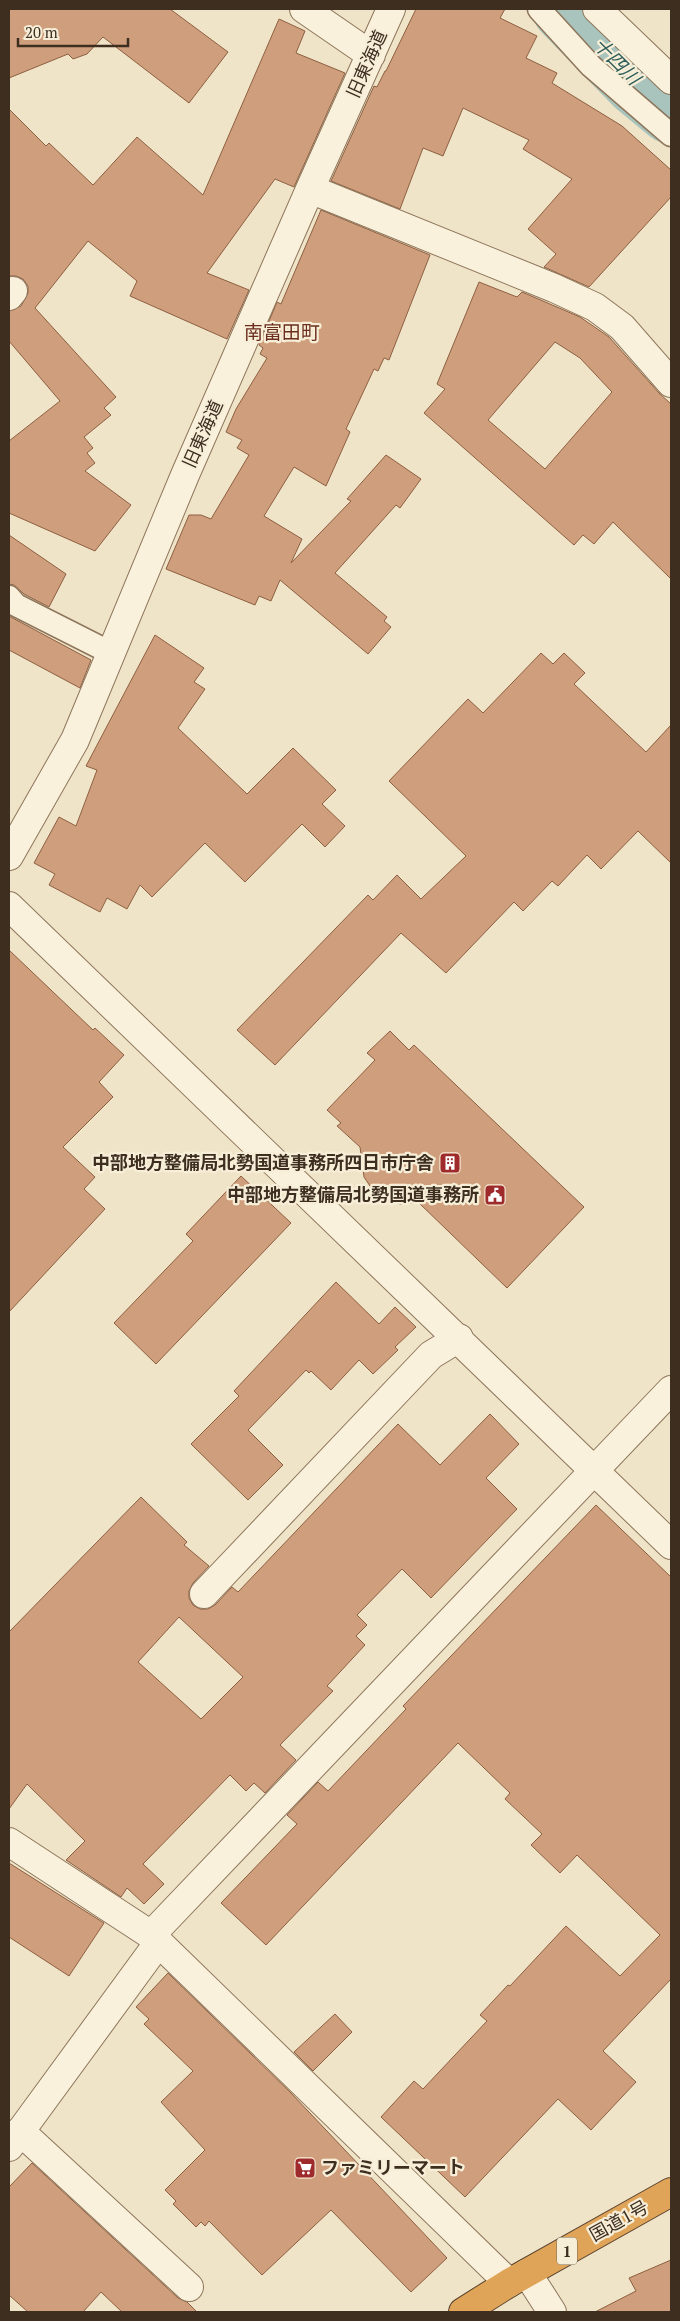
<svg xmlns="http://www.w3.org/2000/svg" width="680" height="2321" viewBox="0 0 680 2321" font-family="'PT Serif','Noto Sans JP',serif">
  <rect width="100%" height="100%" fill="#f0e4c8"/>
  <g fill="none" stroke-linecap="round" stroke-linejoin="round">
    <!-- river -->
    <path stroke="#a9c4bc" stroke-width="66" d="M 565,9 L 637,83 L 671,111"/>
  </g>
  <!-- building -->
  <path fill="#cf9f7d" stroke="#8d5f41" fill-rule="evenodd" d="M 9,9 L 170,9 L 228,52 L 189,103 L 103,37 L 87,54 L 73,59 L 68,54 L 9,78 Z
    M 416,9 L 505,9 L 500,18 L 537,36 L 526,58 L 557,73 L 552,83 L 622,126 L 671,170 L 671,197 L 589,287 L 544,267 L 556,254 L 528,229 L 572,179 L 523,149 L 529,140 L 463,108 L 443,156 L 423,148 L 400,209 L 331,181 L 374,86 L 377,87 L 385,71 L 386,71 Z
    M 279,19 L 305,31 L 296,53 L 345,73 L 294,187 L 275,179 L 207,273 L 249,290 L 227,339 L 130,296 L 137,281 L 88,241 L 35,308 L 116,397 L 104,408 L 111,415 L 84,437 L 93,448 L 87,453 L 95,463 L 85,471 L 131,505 L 95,551 L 9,513 L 9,441 L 60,401 L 9,341 L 9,311 L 21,306 L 28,293 L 28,286 L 23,279 L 16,276 L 9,276 L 9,109 L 46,146 L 49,143 L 93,185 L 137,137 L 203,195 Z
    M 321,210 L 430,255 L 389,360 L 384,358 L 378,371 L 374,369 L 346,429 L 350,432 L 326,486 L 294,467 L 264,516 L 302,539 L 291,563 L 351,501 L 347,499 L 386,455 L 421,479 L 400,508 L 396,505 L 335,573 L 387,617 L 384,621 L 391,627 L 368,654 L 280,580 L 271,601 L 259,596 L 255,605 L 166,569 L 189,515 L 201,515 L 211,519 L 249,455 L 237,448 L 242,440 L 226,432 L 236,409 L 267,358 L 260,354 L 263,348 L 259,345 L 277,302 L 281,304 Z
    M 479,282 L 517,297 L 522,292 L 580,317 L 609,337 L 659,393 L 671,404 L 671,579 L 613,522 L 594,544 L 583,535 L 574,545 L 424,413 L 445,389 L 437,384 ZM 555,342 L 580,358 L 612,392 L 545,469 L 488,420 Z
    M 9,535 L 66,574 L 49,607 L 24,594 L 14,585 L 9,584 Z
    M 9,616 L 91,660 L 80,688 L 9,650 Z
    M 155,635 L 204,668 L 194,682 L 205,689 L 178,728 L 247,794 L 293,748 L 336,790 L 322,804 L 345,826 L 325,847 L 302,824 L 245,882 L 205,843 L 152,897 L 140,885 L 127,909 L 107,898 L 100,912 L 49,885 L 55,874 L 34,863 L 59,817 L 76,826 L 97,770 L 86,766 Z
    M 541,653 L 553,664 L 564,653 L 585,673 L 574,684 L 646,752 L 671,725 L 671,863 L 638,831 L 601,869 L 587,855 L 558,886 L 552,881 L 523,911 L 514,902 L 446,973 L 401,933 L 275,1065 L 237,1030 L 368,895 L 373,900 L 397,875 L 421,899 L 466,856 L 389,781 L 468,699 L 483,713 Z
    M 9,950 L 93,1030 L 95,1028 L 124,1055 L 99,1082 L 113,1097 L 63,1147 L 95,1177 L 84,1189 L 105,1209 L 9,1312 Z
    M 390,1031 L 409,1050 L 414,1045 L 584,1207 L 507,1288 L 418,1202 L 400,1204 L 388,1201 L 374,1192 L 364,1177 L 360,1147 L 337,1126 L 341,1123 L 327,1110 L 375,1060 L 367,1053 Z
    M 241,1176 L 291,1223 L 156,1364 L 114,1323 L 193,1241 L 186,1234 Z
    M 336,1282 L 379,1324 L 395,1307 L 416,1327 L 395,1347 L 398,1350 L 373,1374 L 359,1360 L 331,1390 L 311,1371 L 309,1373 L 306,1370 L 248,1430 L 283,1465 L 248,1500 L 191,1444 L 239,1396 L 234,1391 Z
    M 490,1414 L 519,1444 L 486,1478 L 517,1509 L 431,1598 L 402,1569 L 357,1615 L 367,1625 L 356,1636 L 365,1645 L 327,1686 L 333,1691 L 280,1745 L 296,1760 L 265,1793 L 254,1783 L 246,1791 L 230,1775 L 143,1864 L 164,1884 L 144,1904 L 127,1888 L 121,1897 L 66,1860 L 85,1841 L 27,1784 L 9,1809 L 9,1632 L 141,1497 L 187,1542 L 184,1545 L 209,1566 L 193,1583 L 189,1591 L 189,1598 L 193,1605 L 200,1609 L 208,1609 L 215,1605 L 232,1587 L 238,1592 L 398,1424 L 440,1465 ZM 179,1617 L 243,1677 L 201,1719 L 138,1662 Z
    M 596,1505 L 671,1577 L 671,1979 L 603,2051 L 636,2082 L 591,2130 L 558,2099 L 465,2197 L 381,2117 L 414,2081 L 423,2089 L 487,2021 L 480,2015 L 508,1985 L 510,1986 L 566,1926 L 620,1976 L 660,1935 L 577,1855 L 560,1873 L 531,1845 L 542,1834 L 505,1799 L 510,1793 L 458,1743 L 266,1945 L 221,1903 L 297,1824 L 287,1815 L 318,1782 L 328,1791 L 406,1709 L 403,1706 Z
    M 9,1863 L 104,1923 L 69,1976 L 9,1937 Z
    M 168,1973 L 291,2093 L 447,2258 L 411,2292 L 331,2210 L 262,2275 L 209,2221 L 205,2226 L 201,2222 L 196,2227 L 173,2204 L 176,2201 L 165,2190 L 205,2150 L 161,2102 L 193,2071 L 144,2024 L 149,2019 L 136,2007 Z
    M 335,2014 L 352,2032 L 313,2071 L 294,2052 Z
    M 32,2163 L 178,2298 L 187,2302 L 197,2312 L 122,2312 L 101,2292 L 83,2312 L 28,2312 L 9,2295 L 9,2187 Z
    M 671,2260 L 671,2312 L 595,2312 L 636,2291 L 629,2278 Z"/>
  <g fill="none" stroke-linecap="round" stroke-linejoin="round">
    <!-- lane casing -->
    <g stroke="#8d765c" stroke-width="25">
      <path id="lane" d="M 539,9 L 591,66 L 671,135
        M 9,597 L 16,605 L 111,653"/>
    </g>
    <!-- street casing -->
    <g stroke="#8d765c" stroke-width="30">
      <path id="street" d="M 304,9 L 371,55
        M 597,9 L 671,80
        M 310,189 L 554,288 L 595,307 L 622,327 L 671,383
        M 9,296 L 13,291
        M 9,856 L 75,740 L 185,475 L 310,189 L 391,9
        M 9,906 L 671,1545
        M 204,1594 L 431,1355 L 459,1338
        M 9,1842 L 151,1935 L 509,2283
        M 151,1935 L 671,1390
        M 20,2131 L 189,2287
        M 9,2147 L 159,1942
        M 527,2273 L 552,2312"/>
    </g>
    <!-- highway casing -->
    <g stroke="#5b4430" stroke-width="30">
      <path id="highway" d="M 463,2312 L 509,2283 L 671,2192"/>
    </g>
    <!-- lane -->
    <use href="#lane" stroke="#faf1dc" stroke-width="22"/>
    <!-- street -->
    <use href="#street" stroke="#faf1dc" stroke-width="28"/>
    <!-- highway -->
    <use href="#highway" stroke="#e0a458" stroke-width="28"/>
  </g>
  <!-- icons -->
  <defs>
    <g id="building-square" transform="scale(1.125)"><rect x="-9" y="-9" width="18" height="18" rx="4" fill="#9e2a2b" stroke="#f7eed8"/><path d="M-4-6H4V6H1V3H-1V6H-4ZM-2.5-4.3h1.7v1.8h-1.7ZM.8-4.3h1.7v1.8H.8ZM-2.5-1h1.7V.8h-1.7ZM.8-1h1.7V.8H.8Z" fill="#fff"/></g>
    <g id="civic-square" transform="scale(1.125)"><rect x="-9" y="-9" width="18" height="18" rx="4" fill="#9e2a2b" stroke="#f7eed8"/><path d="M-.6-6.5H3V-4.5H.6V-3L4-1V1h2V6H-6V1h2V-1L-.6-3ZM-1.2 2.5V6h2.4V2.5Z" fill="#fff"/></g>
    <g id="supermarket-square" transform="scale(1.125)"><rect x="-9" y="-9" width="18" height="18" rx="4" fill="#9e2a2b" stroke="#f7eed8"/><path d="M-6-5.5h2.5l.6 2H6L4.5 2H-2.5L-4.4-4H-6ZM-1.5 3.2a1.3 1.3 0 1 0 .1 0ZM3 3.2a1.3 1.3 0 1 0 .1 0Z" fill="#fff"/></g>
  </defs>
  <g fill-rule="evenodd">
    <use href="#building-square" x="450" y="1163"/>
    <use href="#civic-square" x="495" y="1195"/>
    <use href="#supermarket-square" x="305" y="2168"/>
  </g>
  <g text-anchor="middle" stroke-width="4.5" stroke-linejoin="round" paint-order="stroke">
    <!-- shield labels -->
    <rect fill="#f7eed8" stroke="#756857" stroke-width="1" x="557" y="2237.5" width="20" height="27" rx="4"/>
    <g font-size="16" font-weight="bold" fill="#3d2e20">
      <text x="567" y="2257">1</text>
    </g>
    <!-- street labels -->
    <g font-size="18" fill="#3d2e20" stroke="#f7eed8">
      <text transform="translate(367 64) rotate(-66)" y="6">旧東海道</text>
      <text transform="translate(203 434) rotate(-66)" y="6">旧東海道</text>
      <text transform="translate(619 2221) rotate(-29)" y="6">国道1号</text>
    </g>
    <!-- poi labels -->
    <g font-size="18" font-weight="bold" fill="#3d2e20" stroke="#f7eed8" text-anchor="end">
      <text x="434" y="1169">中部地方整備局北勢国道事務所四日市庁舎</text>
      <text x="479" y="1201">中部地方整備局北勢国道事務所</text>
      <text x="321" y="2174" text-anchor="start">ファミリーマート</text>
    </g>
    <!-- water labels -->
    <g font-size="19" font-style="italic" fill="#2f5d5a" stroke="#f7eed8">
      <text transform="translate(617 61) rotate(45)" y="7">十四川</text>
    </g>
    <!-- neighbourhood labels -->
    <g font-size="19" fill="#6b2e1e" stroke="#f7eed8">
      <text x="282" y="339">南富田町</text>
    </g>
  </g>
  <!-- border -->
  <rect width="680" height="2321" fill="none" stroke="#3d2e20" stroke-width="20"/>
  <!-- scale -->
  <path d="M18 38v8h110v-8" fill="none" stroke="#3d2e20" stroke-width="2.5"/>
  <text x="25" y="38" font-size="15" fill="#3d2e20" stroke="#f7eed8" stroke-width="4" paint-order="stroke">20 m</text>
</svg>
